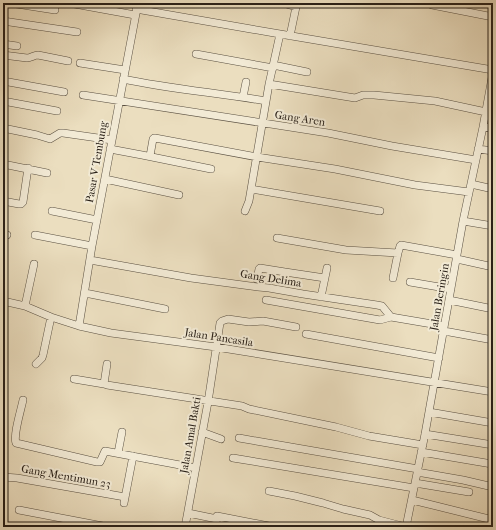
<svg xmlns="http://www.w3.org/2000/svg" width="496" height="530" viewBox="0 0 496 530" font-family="'IM FELL French Canon',serif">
  <rect width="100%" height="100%" fill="#ebdebf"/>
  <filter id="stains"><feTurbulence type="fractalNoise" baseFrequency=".005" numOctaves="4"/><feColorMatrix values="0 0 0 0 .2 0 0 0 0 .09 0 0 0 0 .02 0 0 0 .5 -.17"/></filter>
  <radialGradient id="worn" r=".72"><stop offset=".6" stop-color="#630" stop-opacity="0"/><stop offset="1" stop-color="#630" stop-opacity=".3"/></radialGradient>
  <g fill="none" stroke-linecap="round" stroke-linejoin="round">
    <!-- minor casing -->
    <g stroke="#5a5042" stroke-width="8">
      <path id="minor" d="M 10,3 L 55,10
        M 69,3 L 135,15
        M 283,3 L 296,7 L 290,36
        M 427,3 L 432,5 L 493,17
        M 136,9 L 280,34
        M 3,21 L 77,32
        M 3,44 L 17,46
        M 196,54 L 273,68
        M 3,55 L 27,58 C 31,58 34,55 38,55 L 68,61
        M 80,63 L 125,70
        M 273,65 L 307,72
        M 123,79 C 170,89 219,93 266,101
        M 3,81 L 64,92
        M 269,84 L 355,98 L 363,95 L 374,95 L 435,101 L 486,112
        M 83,95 L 328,133 L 392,146 L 476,160
        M 243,97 L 246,82
        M 3,101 L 57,111
        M 483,127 L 493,128
        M 3,128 L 37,135 L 50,139 L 60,133 L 63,133 L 112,140
        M 110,149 L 142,155 L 211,169
        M 478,149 L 493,151
        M 150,156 L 153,139 L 154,138 L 155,138 L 257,157 L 335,169 L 415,185 L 469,192
        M 3,164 L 47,173
        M 105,179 L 179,195
        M 471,184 L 493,189
        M 251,189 L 380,211
        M 3,201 L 19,204 L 21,204 L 23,202 L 28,168
        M 52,211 L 97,220
        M 245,211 L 249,201 L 269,84 L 280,34 L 493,70
        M 463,221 L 493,226
        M 3,234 L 7,235
        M 35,235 L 92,246
        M 277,238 L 346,250 L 398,253 L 400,246 L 401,245 L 457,255
        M 457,259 L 493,267
        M 90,260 L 191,278 L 258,287 L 269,288 L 303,294 L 377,305 L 382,306 L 391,317 L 444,326
        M 393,278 L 398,253
        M 257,279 L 259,269 L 260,268 L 285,272 L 325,278
        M 410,282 L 451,289
        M 85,293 L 165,309
        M 321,297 L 327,268
        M 266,300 L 380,320 L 391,317
        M 449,300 L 493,309
        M 3,301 L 25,306 L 51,317 L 79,326 L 111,333 L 216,347 L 493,392
        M 25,306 L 34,264
        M 79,326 L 92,246 L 138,3
        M 444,331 L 493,340
        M 306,334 L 439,358
        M 36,364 L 42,358 L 43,355 L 51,317
        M 107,364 L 104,384 L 107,385 L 242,406 L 249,409 L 336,427 L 369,436 L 423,445
        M 74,379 L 104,384
        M 23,400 C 21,410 13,435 16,443 L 97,462 L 100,462 L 105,451 L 196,468
        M 429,412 L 493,423
        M 202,432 L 221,439
        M 425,434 L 493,445
        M 239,438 L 418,469
        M 421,452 L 492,464
        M 118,453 L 122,432
        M 233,458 L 414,488
        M 417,472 L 463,480 L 493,487
        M 3,477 L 17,478 L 125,497
        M 415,483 L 469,492
        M 269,491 L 295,496 L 323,503 L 343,509 L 370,515 L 379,520 L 406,527
        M 412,500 L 493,520
        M 124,503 L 133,456
        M 19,510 L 108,527
        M 188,513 L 217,519 L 217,516 L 274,527
        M 185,527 L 208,402 L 220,323 L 222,321 L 228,319 L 249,322 L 263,321 L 296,327
        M 406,527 L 425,434 L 463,221 L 483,127 L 493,72"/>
    </g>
    <!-- minor -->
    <use href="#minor" stroke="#f2ead5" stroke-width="7"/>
  </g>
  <g text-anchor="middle" stroke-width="4" stroke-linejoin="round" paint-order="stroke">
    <!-- street labels -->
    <g font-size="11" fill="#292018" stroke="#f2ead5">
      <text transform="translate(300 118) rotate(9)" y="4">Gang Aren</text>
      <text transform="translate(96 162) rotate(-80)" y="4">Pasar V Tembung</text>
      <text transform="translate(271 278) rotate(9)" y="4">Gang Delima</text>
      <text transform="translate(439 297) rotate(-80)" y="4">Jalan Beringin</text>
      <text transform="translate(219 337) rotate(9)" y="4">Jalan Pancasila</text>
      <text transform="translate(190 435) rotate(-80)" y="4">Jalan Amal Bakti</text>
      <text transform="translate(66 476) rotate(10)" y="4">Gang Mentimun 23</text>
    </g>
  </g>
  <!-- margin -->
  <rect width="496" height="530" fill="none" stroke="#ebdebf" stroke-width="16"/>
  <rect x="4" y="4" width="488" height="522" fill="none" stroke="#292018" stroke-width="2"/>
  <rect x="8" y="8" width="480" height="514" fill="none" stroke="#292018"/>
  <rect width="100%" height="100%" filter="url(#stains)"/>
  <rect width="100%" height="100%" fill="url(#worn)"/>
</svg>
